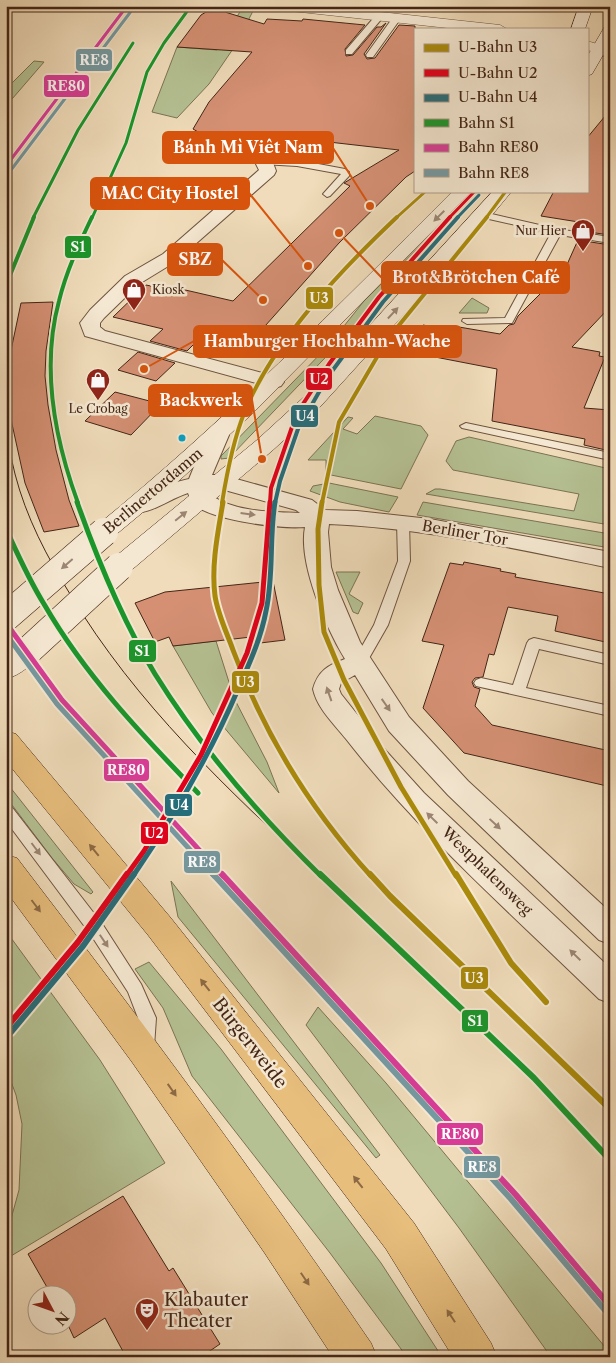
<svg xmlns="http://www.w3.org/2000/svg" width="616" height="1363" viewBox="0 0 616 1363" font-family="'Libre Caslon Text',serif">
  <rect width="100%" height="100%" fill="#f0dcba"/>
  <filter id="stains"><feTurbulence type="fractalNoise" baseFrequency=".004" numOctaves="4"/><feColorMatrix values="0 0 0 0 .2 0 0 0 0 .09 0 0 0 0 .02 0 0 0 .5 -.17"/></filter>
  <radialGradient id="worn" r=".72"><stop offset=".6" stop-color="#630" stop-opacity="0"/><stop offset="1" stop-color="#630" stop-opacity=".3"/></radialGradient>
  <!-- green -->
  <path fill="#b5c193" stroke="#7c7354" d="M 241,10 L 253,11 L 235,46 L 209,84 L 177,118 L 152,112 L 177,47 L 217,50 Z
    M 34,61 L 44,62 L 6,106 L 6,89 Z
    M 449,217 L 451,217 L 437,241 L 229,458 L 221,459 L 221,456 L 328,346 L 364,301 Z
    M 472,298 L 489,308 L 487,313 L 459,313 Z
    M 375,416 L 421,426 L 428,435 L 401,489 L 326,474 L 326,460 L 308,460 L 348,417 L 353,418 L 343,429 L 357,434 Z
    M 469,437 L 610,469 L 610,525 L 426,494 L 435,489 L 440,489 L 574,511 L 579,494 L 453,470 L 446,461 L 456,441 Z
    M 329,483 L 398,497 L 389,512 L 340,502 L 310,491 L 313,486 Z
    M 423,502 L 610,534 L 610,548 L 417,515 Z
    M 336,572 L 360,572 L 349,594 L 363,603 L 358,614 L 353,612 Z
    M 216,641 L 234,698 L 267,762 L 279,793 L 212,713 L 173,646 Z
    M 6,782 L 93,892 L 91,894 L 74,884 L 52,858 L 6,797 Z
    M 171,881 L 380,1155 L 376,1158 L 178,917 Z
    M 6,931 L 100,1060 L 165,1163 L 6,1259 L 6,1237 L 19,1190 L 22,1124 L 16,1095 L 6,1068 Z
    M 149,962 L 221,1049 L 381,1263 L 442,1357 L 407,1357 L 330,1253 L 192,1076 L 163,1008 L 135,969 Z
    M 318,1007 L 386,1083 L 610,1353 L 610,1357 L 551,1357 L 459,1228 L 306,1025 Z"/>
  <!-- building -->
  <path fill="#d59074" stroke="#432516" d="M 206,12 L 225,12 L 264,24 L 267,19 L 302,21 L 303,19 L 365,25 L 345,49 L 346,56 L 353,55 L 377,27 L 381,27 L 386,23 L 364,54 L 367,59 L 375,58 L 399,25 L 415,26 L 415,171 L 406,177 L 339,243 L 241,353 L 196,342 L 187,351 L 150,341 L 163,329 L 113,317 L 146,285 L 165,289 L 168,286 L 233,301 L 350,186 L 344,183 L 399,150 L 276,136 L 221,140 L 207,137 L 193,129 L 209,102 L 252,52 L 177,47 L 201,15 Z
    M 610,110 L 610,235 L 581,231 L 585,223 L 541,216 L 554,191 L 587,191 L 587,138 Z
    M 578,240 L 610,245 L 610,307 L 572,347 L 600,352 L 599,356 L 605,357 L 584,408 L 610,410 L 610,451 L 584,445 L 585,439 L 492,421 L 497,369 L 435,357 L 438,354 L 408,349 L 423,325 L 450,330 L 453,326 L 500,334 L 509,325 L 514,324 L 518,316 L 565,269 Z
    M 53,302 L 46,351 L 45,376 L 48,405 L 56,450 L 69,500 L 79,526 L 44,532 L 25,483 L 12,424 L 9,407 L 10,355 L 21,303 Z
    M 138,352 L 175,363 L 156,381 L 118,370 Z
    M 115,392 L 161,404 L 131,435 L 85,421 Z
    M 464,562 L 501,569 L 500,571 L 516,574 L 515,577 L 610,594 L 610,643 L 555,631 L 558,616 L 508,607 L 494,655 L 489,654 L 483,677 L 475,678 L 472,682 L 474,687 L 480,689 L 475,706 L 492,725 L 610,751 L 610,772 L 607,786 L 464,753 L 423,708 L 444,645 L 422,641 L 450,563 L 463,565 Z
    M 273,581 L 285,640 L 252,644 L 251,637 L 173,646 L 169,637 L 155,642 L 135,603 L 165,592 Z
    M 123,1196 L 169,1271 L 173,1268 L 220,1344 L 201,1357 L 126,1357 L 105,1318 L 74,1338 L 68,1325 L 68,1296 L 52,1296 L 28,1254 Z"/>
  <g fill="none" stroke-linecap="round" stroke-linejoin="round">
    <!-- service casing -->
    <g stroke="#6e533f" stroke-width="2">
      <path id="service" d="M 377,14 L 384,16 L 352,54 L 346,54 L 346,50 Z
        M 394,16 L 401,18 L 373,57 L 367,57 L 366,55 Z
        M 265,159 L 297,160 L 345,169 L 349,172 L 349,176 L 330,196 L 327,197 L 323,194 L 341,174 L 297,166 L 262,164 L 262,160 Z
        M 483,212 L 557,229 L 610,237 L 610,243 L 560,235 L 512,323 L 467,324 L 462,321 L 463,319 L 505,318 L 551,233 L 480,217 L 480,213 Z
        M 466,423 L 610,453 L 610,460 L 462,428 L 460,426 Z
        M 403,518 L 409,522 L 410,561 L 388,625 L 364,667 L 354,667 L 352,664 L 374,625 L 398,561 L 397,522 Z
        M 534,638 L 610,655 L 610,665 L 539,649 L 526,688 L 610,706 L 610,716 L 476,686 L 474,683 L 476,680 L 481,678 L 513,685 L 527,643 L 529,640 Z
        M 6,804 L 11,806 L 103,925 L 141,984 L 156,1018 L 154,1047 L 151,1052 L 145,1055 L 139,1052 L 136,1047 L 138,1018 L 128,992 L 91,935 L 6,821 Z"/>
    </g>
    <!-- minor casing -->
    <g stroke="#6e533f" stroke-width="2">
      <path id="minor" d="M 599,45 L 610,49 L 610,58 L 594,52 L 592,49 L 594,46 Z
        M 261,153 C 271,156 273,162 276,171 L 274,175 L 175,262 L 139,284 L 104,318 L 100,323 L 100,327 L 105,331 L 281,378 L 284,382 L 281,386 L 274,388 L 267,386 L 85,336 L 80,323 L 90,310 L 125,276 L 163,254 L 259,170 L 253,158 L 255,155 Z
        M 218,429 L 226,430 L 229,435 L 212,475 L 222,475 L 312,500 L 325,510 L 357,511 L 430,519 L 610,552 L 610,568 C 517,549 424,528 329,524 L 328,532 L 331,567 L 338,590 L 360,642 L 409,717 L 468,781 L 610,912 L 610,944 L 599,940 L 448,795 L 389,731 L 355,675 L 341,683 L 339,689 L 341,694 L 387,752 L 424,793 L 610,968 L 610,1003 L 599,999 C 513,915 420,834 346,739 C 334,724 317,708 313,689 C 318,671 328,665 345,659 C 326,628 298,563 305,527 C 281,529 220,521 199,508 C 193,504 190,499 188,493 C 169,499 147,517 128,512 L 125,507 C 134,493 172,483 189,479 L 207,435 L 210,430 ZM 210,489 L 221,489 L 296,510 L 300,513 C 272,512 234,512 211,495 Z"/>
    </g>
    <!-- tertiary casing -->
    <g stroke="#6e533f" stroke-width="1">
      <path id="tertiary" d="M 275,6 L 325,6 L 500,25 L 507,29 L 457,29 L 282,10 Z
        M 587,41 L 604,46 L 606,49 L 604,52 L 599,53 L 587,50 Z"/>
    </g>
    <!-- secondary casing -->
    <g stroke="#432516" stroke-width="1">
      <path id="secondary" d="M 579,6 L 593,6 L 585,29 L 571,29 Z
        M 610,25 L 610,43 L 592,74 L 587,76 L 587,57 L 605,26 Z
        M 453,191 L 472,191 L 252,414 L 160,498 L 113,537 L 104,540 L 95,537 L 92,532 L 95,527 C 223,423 337,307 453,191 Z
        M 493,191 L 512,191 L 473,238 L 320,407 L 273,450 L 128,573 L 119,575 L 110,573 L 106,567 L 110,561 L 257,440 L 304,397 Z
        M 30,640 L 39,643 L 43,649 C 36,662 21,675 6,679 L 6,655 L 21,643 Z"/>
    </g>
    <!-- primary casing -->
    <g stroke="#432516" stroke-width="1">
      <path id="primary" d="M 6,731 L 16,734 L 170,917 L 414,1223 L 491,1343 L 497,1357 L 453,1357 L 386,1249 L 148,935 L 6,761 Z
        M 6,855 L 17,858 C 139,1017 258,1177 371,1343 L 377,1357 L 333,1357 L 264,1252 L 132,1062 L 6,891 Z"/>
    </g>
    <!-- service -->
    <use href="#service" fill="#f5e8d2" fill-rule="evenodd"/>
    <!-- minor -->
    <use href="#minor" fill="#f5e8d2" fill-rule="evenodd"/>
    <!-- tertiary -->
    <use href="#tertiary" fill="#f5e8d2" fill-rule="evenodd"/>
    <!-- secondary -->
    <use href="#secondary" fill="#f5e8d2" fill-rule="evenodd"/>
    <!-- primary -->
    <use href="#primary" fill="#e8be7d" fill-rule="evenodd"/>
    <!-- tram-far1 -->
    <path stroke="#432516" stroke-width="1" d="M 6,426 C 9,442 11,459 15,474 C 26,517 47,557 70,594 C 136,704 228,790 321,876"/>
    <!-- tram -->
    <path stroke="#432516" stroke-width="2" d="M 319,874 L 331,885"/>
    <!-- secondary-bridge casing -->
    <g stroke="#432516" stroke-width="29" stroke-linecap="butt">
      <path id="secondary-bridge" d="M 6,617 L 104,532
        M 30,649 L 119,567"/>
    </g>
    <!-- secondary-bridge -->
    <use href="#secondary-bridge" stroke="#f5e8d2" stroke-width="28"/>
    <!-- rail-1-far3 casing -->
    <g stroke="#f5e8d2" stroke-width="5">
      <path id="rail-1-far3" d="M 33,218 L 78,130 L 133,43
        M 92,218 L 126,143 L 147,72 L 164,43 L 191,6"/>
    </g>
    <!-- rail-1-far2 casing -->
    <g stroke="#f5e8d2" stroke-width="7">
      <path id="rail-1-far2" d="M 6,285 L 34,217
        M 78,503 C 55,440 41,367 59,301 C 66,272 79,244 92,217"/>
    </g>
    <!-- rail-1-far1 casing -->
    <g stroke="#f5e8d2" stroke-width="9">
      <path id="rail-1-far1" d="M 77,502 C 98,561 122,620 155,674 C 201,748 259,815 321,876
        M 6,529 C 18,555 29,580 44,604 C 85,675 141,734 198,793"/>
    </g>
    <!-- rail-1 casing -->
    <g stroke="#f5e8d2" stroke-width="10">
      <path id="rail-1" d="M 320,874 L 534,1078 L 610,1160"/>
    </g>
    <!-- rail-2-far2 casing -->
    <g stroke="#f5e8d2" stroke-width="5">
      <path id="rail-2-far2" d="M 6,166 L 127,6"/>
    </g>
    <!-- rail-2-far1 casing -->
    <g stroke="#f5e8d2" stroke-width="9">
      <path id="rail-2-far1" d="M 6,623 L 62,700 L 223,876"/>
    </g>
    <!-- rail-2 casing -->
    <g stroke="#f5e8d2" stroke-width="10">
      <path id="rail-2" d="M 222,874 L 516,1195 L 610,1306"/>
    </g>
    <!-- rail-3-far2 casing -->
    <g stroke="#f5e8d2" stroke-width="5">
      <path id="rail-3-far2" d="M 11,170 L 132,10"/>
    </g>
    <!-- rail-3-far1 casing -->
    <g stroke="#f5e8d2" stroke-width="9">
      <path id="rail-3-far1" d="M 6,634 L 57,704 L 214,876"/>
    </g>
    <!-- rail-3 casing -->
    <g stroke="#f5e8d2" stroke-width="10">
      <path id="rail-3" d="M 213,874 L 511,1199 L 605,1310"/>
    </g>
    <!-- rail-1-far3 -->
    <use href="#rail-1-far3" stroke="#1a962b" stroke-width="3"/>
    <!-- rail-1-far2 -->
    <use href="#rail-1-far2" stroke="#1a962b" stroke-width="4"/>
    <!-- rail-1-far1 -->
    <use href="#rail-1-far1" stroke="#1a962b" stroke-width="5"/>
    <!-- rail-1 -->
    <use href="#rail-1" stroke="#1a962b" stroke-width="6"/>
    <!-- rail-2-far2 -->
    <use href="#rail-2-far2" stroke="#d83c96" stroke-width="3"/>
    <!-- rail-2-far1 -->
    <use href="#rail-2-far1" stroke="#d83c96" stroke-width="5"/>
    <!-- rail-2 -->
    <use href="#rail-2" stroke="#d83c96" stroke-width="6"/>
    <!-- rail-3-far2 -->
    <use href="#rail-3-far2" stroke="#7599a1" stroke-width="3"/>
    <!-- rail-3-far1 -->
    <use href="#rail-3-far1" stroke="#7599a1" stroke-width="5"/>
    <!-- rail-3 -->
    <use href="#rail-3" stroke="#7599a1" stroke-width="6"/>
    <!-- metro-1-far3 casing -->
    <g stroke="#f5e8d2" stroke-width="5">
      <path id="metro-1-far3" d="M 396,218 L 426,191
        M 486,218 L 506,191"/>
    </g>
    <!-- metro-1-far2 casing -->
    <g stroke="#f5e8d2" stroke-width="7">
      <path id="metro-1-far2" d="M 222,503 C 227,472 233,440 245,411 C 274,340 342,269 397,217
        M 322,503 L 339,422 L 387,340 L 487,217"/>
    </g>
    <!-- metro-1-far1 casing -->
    <g stroke="#f5e8d2" stroke-width="9">
      <path id="metro-1-far1" d="M 223,502 C 218,532 211,565 215,596 C 218,615 227,633 233,650 C 264,734 311,810 371,876
        M 322,502 L 318,529 L 319,585 L 324,632 L 344,680 L 401,787 L 456,876"/>
    </g>
    <!-- metro-1 casing -->
    <g stroke="#f5e8d2" stroke-width="10">
      <path id="metro-1" d="M 370,874 L 390,896 L 610,1109
        M 456,874 L 511,963 L 546,1002"/>
    </g>
    <!-- metro-2-far3 casing -->
    <g stroke="#f5e8d2" stroke-width="5">
      <path id="metro-2-far3" d="M 449,218 L 475,191"/>
    </g>
    <!-- metro-2-far2 casing -->
    <g stroke="#f5e8d2" stroke-width="7">
      <path id="metro-2-far2" d="M 270,503 L 271,488 L 293,424 L 303,404 L 329,364 L 379,297 L 450,217"/>
    </g>
    <!-- metro-2-far1 casing -->
    <g stroke="#f5e8d2" stroke-width="9">
      <path id="metro-2-far1" d="M 126,876 L 144,851 L 201,755 L 247,653 L 262,603 L 270,502"/>
    </g>
    <!-- metro-2 casing -->
    <g stroke="#f5e8d2" stroke-width="10">
      <path id="metro-2" d="M 6,1028 L 78,942 L 127,874"/>
    </g>
    <!-- metro-3-far3 casing -->
    <g stroke="#f5e8d2" stroke-width="5">
      <path id="metro-3-far3" d="M 457,218 L 479,195"/>
    </g>
    <!-- metro-3-far2 casing -->
    <g stroke="#f5e8d2" stroke-width="7">
      <path id="metro-3-far2" d="M 275,503 L 280,481 L 298,429 L 327,378 L 383,302 L 458,217"/>
    </g>
    <!-- metro-3-far1 casing -->
    <g stroke="#f5e8d2" stroke-width="9">
      <path id="metro-3-far1" d="M 133,876 C 174,816 211,753 239,687 C 250,662 261,638 266,611 C 274,575 269,538 275,502"/>
    </g>
    <!-- metro-3 casing -->
    <g stroke="#f5e8d2" stroke-width="10">
      <path id="metro-3" d="M 11,1032 L 83,946 L 134,874"/>
    </g>
    <!-- metro-1-far3 -->
    <use href="#metro-1-far3" stroke="#aa8a0a" stroke-width="3"/>
    <!-- metro-1-far2 -->
    <use href="#metro-1-far2" stroke="#aa8a0a" stroke-width="4"/>
    <!-- metro-1-far1 -->
    <use href="#metro-1-far1" stroke="#aa8a0a" stroke-width="5"/>
    <!-- metro-1 -->
    <use href="#metro-1" stroke="#aa8a0a" stroke-width="6"/>
    <!-- metro-2-far3 -->
    <use href="#metro-2-far3" stroke="#e2001a" stroke-width="3"/>
    <!-- metro-2-far2 -->
    <use href="#metro-2-far2" stroke="#e2001a" stroke-width="4"/>
    <!-- metro-2-far1 -->
    <use href="#metro-2-far1" stroke="#e2001a" stroke-width="5"/>
    <!-- metro-2 -->
    <use href="#metro-2" stroke="#e2001a" stroke-width="6"/>
    <!-- metro-3-far3 -->
    <use href="#metro-3-far3" stroke="#256d7b" stroke-width="3"/>
    <!-- metro-3-far2 -->
    <use href="#metro-3-far2" stroke="#256d7b" stroke-width="4"/>
    <!-- metro-3-far1 -->
    <use href="#metro-3-far1" stroke="#256d7b" stroke-width="5"/>
    <!-- metro-3 -->
    <use href="#metro-3" stroke="#256d7b" stroke-width="6"/>
  </g>
  <!-- one-way arrows -->
  <defs><path id="oneway-solid" d="M-6-.8H1V-3.2L6.5 0L1 3.2V.8H-6Z" transform="scale(1.25)"/></defs>
  <g fill="#9c8674">
    <use href="#oneway-solid" transform="translate(439 216) rotate(135)"/>
    <use href="#oneway-solid" transform="translate(393 313) rotate(-47)"/>
    <use href="#oneway-solid" transform="translate(248 514) rotate(7)"/>
    <use href="#oneway-solid" transform="translate(181 516) rotate(-39)"/>
    <use href="#oneway-solid" transform="translate(67 564) rotate(139)"/>
    <use href="#oneway-solid" transform="translate(329 694) rotate(-109)"/>
    <use href="#oneway-solid" transform="translate(386 705) rotate(55)"/>
    <use href="#oneway-solid" transform="translate(432 818) rotate(-136)"/>
    <use href="#oneway-solid" transform="translate(495 824) rotate(43)"/>
    <use href="#oneway-solid" transform="translate(36 849) rotate(53)"/>
    <use href="#oneway-solid" transform="translate(104 941) rotate(56)"/>
    <use href="#oneway-solid" transform="translate(575 955) rotate(-136)"/>
  </g>
  <g fill="#8d6a44">
    <use href="#oneway-solid" transform="translate(94 850) rotate(-129)"/>
    <use href="#oneway-solid" transform="translate(36 906) rotate(53)"/>
    <use href="#oneway-solid" transform="translate(205 985) rotate(-128)"/>
    <use href="#oneway-solid" transform="translate(172 1090) rotate(55)"/>
    <use href="#oneway-solid" transform="translate(358 1182) rotate(-128)"/>
    <use href="#oneway-solid" transform="translate(305 1279) rotate(56)"/>
    <use href="#oneway-solid" transform="translate(451 1316) rotate(-123)"/>
  </g>
  <!-- icons -->
  <defs>
    <g id="shop-pin" transform="scale(1.25)"><path d="M0 17L-7.5 6A9.5 9.5 0 1 1 7.5 6Z" fill="#8f2418" stroke="#f5e8d2"/><path d="M-5-2.5h2.3a2.7 3.5 0 0 1 5.4 0H5L5.5 6h-11ZM-1.5-2.5h3a1.5 2.3 0 0 0-3 0Z" fill="#fff"/></g>
    <g id="theatre-pin" transform="scale(1.25)"><path d="M0 17L-7.5 6A9.5 9.5 0 1 1 7.5 6Z" fill="#8f2418" stroke="#f5e8d2"/><path d="M-5-5.5Q0-4 5-5.5V0Q5 5 0 6Q-5 5-5 0ZM-3.3-2.5H-1v1.5H-3.3ZM1-2.5H3.3v1.5H1ZM-2.8 1Q0 5.5 2.8 1Z" fill="#fff"/></g>
  </defs>
  <g fill-rule="evenodd">
    <use href="#shop-pin" x="583" y="231"/>
    <use href="#shop-pin" x="134" y="290"/>
    <use href="#shop-pin" x="98" y="380"/>
    <use href="#theatre-pin" x="147" y="1310"/>
  </g>
  <!-- markers -->
  <circle fill="#03a2c5" stroke="#f5e8d2" stroke-width="2" cx="182" cy="438" r="4.5"/>
  <g text-anchor="middle" stroke-width="5" stroke-linejoin="round" paint-order="stroke">
    <!-- far-poi labels -->
    <g font-size="12" fill="#432516" stroke="#f5e8d2" text-anchor="end">
      <text x="566" y="235">Nur Hier</text>
      <text x="152" y="294" text-anchor="start">Kiosk</text>
      <text x="98" y="413" text-anchor="middle">Le Crobag</text>
    </g>
    <!-- street labels -->
    <g font-size="15" fill="#432516" stroke="#f5e8d2">
      <text transform="translate(153 491) rotate(-40)" y="5">Berlinertordamm</text>
      <text transform="translate(465 533) rotate(10)" y="5">Berliner Tor</text>
      <text transform="translate(487 871) rotate(44)" y="5">Westphalensweg</text>
    </g>
    <!-- near-street labels -->
    <g font-size="18" fill="#432516" stroke="#f5e8d2">
      <text transform="translate(250 1043) rotate(52)" y="6">Bürgerweide</text>
    </g>
    <!-- near-poi labels -->
    <g font-size="18" fill="#432516" stroke="#f5e8d2" text-anchor="start">
      <text x="164" y="1306">Klabauter<tspan x="164" dy="21">Theater</tspan></text>
    </g>
  </g>
  <!-- callouts -->
  <path fill="none" stroke="#d8540d" stroke-width="2" d="M370 206L333 148M308 266L249 193M263 300L222 260M339 233L382 278M144 369L194 341M262 459L252 400"/>
  <g fill="#d8540d" stroke="#f5e8d2" stroke-width="2">
    <circle cx="370" cy="206" r="5"/>
    <circle cx="308" cy="266" r="5"/>
    <circle cx="263" cy="300" r="5"/>
    <circle cx="339" cy="233" r="5"/>
    <circle cx="144" cy="369" r="5"/>
    <circle cx="262" cy="459" r="5"/>
  </g>
  <g fill="#d8540d" stroke="#d8540d" stroke-width="2">
    <rect x="163" y="132" width="170" height="31" rx="5"/>
    <rect x="91" y="178" width="158" height="31" rx="5"/>
    <rect x="168" y="244" width="54" height="31" rx="5"/>
    <rect x="382" y="262" width="187" height="31" rx="5"/>
    <rect x="194" y="326" width="267" height="31" rx="5"/>
    <rect x="149" y="385" width="103" height="31" rx="5"/>
  </g>
  <g font-size="16" text-anchor="middle" font-weight="bold" fill="#fff">
    <text x="248" y="153">Bánh Mì Viêt Nam</text>
    <text x="170" y="199">MAC City Hostel</text>
    <text x="195" y="265">SBZ</text>
    <text x="476" y="283">Brot&amp;Brötchen Café</text>
    <text x="327" y="347">Hamburger Hochbahn-Wache</text>
    <text x="201" y="406">Backwerk</text>
  </g>
  <g stroke="#f5e8d2" stroke-width="2">
    <rect x="75" y="48" width="38" height="24" rx="5" fill="#7599a1"/>
    <rect x="43" y="74" width="47" height="24" rx="5" fill="#d83c96"/>
    <rect x="64" y="235" width="28" height="24" rx="5" fill="#1a962b"/>
    <rect x="305" y="286" width="29" height="24" rx="5" fill="#aa8a0a"/>
    <rect x="305" y="367" width="28" height="24" rx="5" fill="#e2001a"/>
    <rect x="290" y="404" width="29" height="24" rx="5" fill="#256d7b"/>
    <rect x="128" y="639" width="29" height="24" rx="5" fill="#1a962b"/>
    <rect x="231" y="670" width="29" height="24" rx="5" fill="#aa8a0a"/>
    <rect x="103" y="758" width="47" height="24" rx="5" fill="#d83c96"/>
    <rect x="164" y="793" width="29" height="24" rx="5" fill="#256d7b"/>
    <rect x="140" y="821" width="29" height="24" rx="5" fill="#e2001a"/>
    <rect x="183" y="850" width="38" height="24" rx="5" fill="#7599a1"/>
    <rect x="460" y="966" width="29" height="24" rx="5" fill="#aa8a0a"/>
    <rect x="461" y="1009" width="28" height="24" rx="5" fill="#1a962b"/>
    <rect x="436" y="1122" width="48" height="24" rx="5" fill="#d83c96"/>
    <rect x="463" y="1155" width="38" height="24" rx="5" fill="#7599a1"/>
  </g>
  <g font-size="14" text-anchor="middle" font-weight="bold" fill="#fff">
    <text x="94" y="65">RE8</text>
    <text x="66" y="91">RE80</text>
    <text x="78" y="252">S1</text>
    <text x="319" y="303">U3</text>
    <text x="319" y="384">U2</text>
    <text x="305" y="421">U4</text>
    <text x="142" y="656">S1</text>
    <text x="245" y="687">U3</text>
    <text x="126" y="775">RE80</text>
    <text x="179" y="810">U4</text>
    <text x="154" y="838">U2</text>
    <text x="202" y="867">RE8</text>
    <text x="474" y="983">U3</text>
    <text x="475" y="1026">S1</text>
    <text x="460" y="1139">RE80</text>
    <text x="482" y="1172">RE8</text>
  </g>
  <!-- margin -->
  <rect width="616" height="1363" fill="none" stroke="#f0dcba" stroke-width="25"/>
  <rect x="8" y="8" width="601" height="1348" fill="none" stroke="#432516" stroke-width="2.5"/>
  <rect x="12" y="12" width="591" height="1338" fill="none" stroke="#432516"/>
  <!-- legend -->
  <rect x="414" y="28" width="175" height="165" fill="#f5e8d2" stroke="#ae9a87"/>
  <rect x="424" y="44" width="25" height="8" fill="#aa8a0a" stroke="#ae9a87"/>
  <text x="458" y="52" font-size="15" fill="#432516">U-Bahn U3</text>
  <rect x="424" y="69" width="25" height="8" fill="#e2001a" stroke="#ae9a87"/>
  <text x="458" y="78" font-size="15" fill="#432516">U-Bahn U2</text>
  <rect x="424" y="94" width="25" height="8" fill="#256d7b" stroke="#ae9a87"/>
  <text x="458" y="102" font-size="15" fill="#432516">U-Bahn U4</text>
  <rect x="424" y="119" width="25" height="8" fill="#1a962b" stroke="#ae9a87"/>
  <text x="458" y="128" font-size="15" fill="#432516">Bahn S1</text>
  <rect x="424" y="144" width="25" height="8" fill="#d83c96" stroke="#ae9a87"/>
  <text x="458" y="152" font-size="15" fill="#432516">Bahn RE80</text>
  <rect x="424" y="169" width="25" height="8" fill="#7599a1" stroke="#ae9a87"/>
  <text x="458" y="178" font-size="15" fill="#432516">Bahn RE8</text>
  <!-- north arrow -->
  <g transform="translate(52 1310) rotate(131)"><circle r="24" fill="#f5e8d2" stroke="#ae9a87"/>
  <path d="M0-4L9 19L0 12L-9 19Z" fill="#8f2418"/>
  <text y="-8" font-size="14" font-weight="bold" text-anchor="middle" fill="#432516">N</text>
  </g>
  <rect width="100%" height="100%" filter="url(#stains)"/>
  <rect width="100%" height="100%" fill="url(#worn)"/>
</svg>
